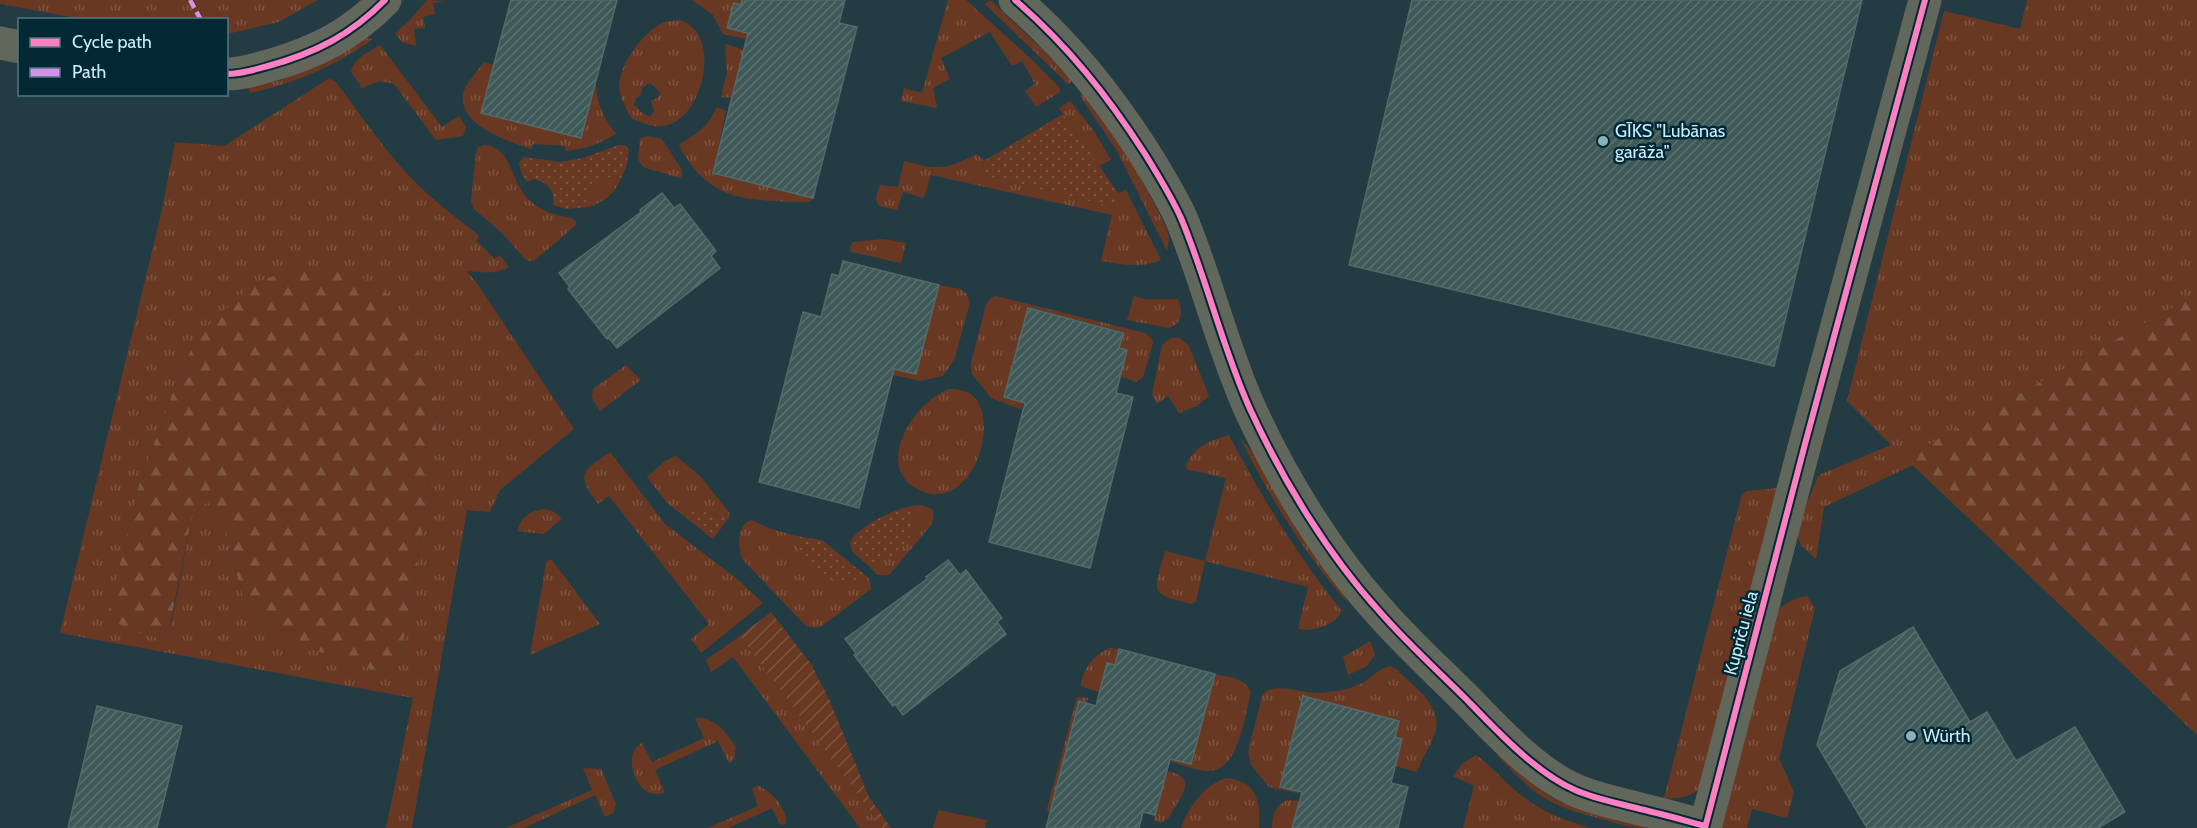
<svg xmlns="http://www.w3.org/2000/svg" width="2197" height="828" viewBox="0 0 2197 828" font-family="Cabin,sans-serif">
  <defs>
    <pattern id="grass-tufts" width="24" height="20" patternUnits="userSpaceOnUse" patternTransform="scale(1.5)"><rect width="24" height="20" fill="#693822"/><path d="M3 7l-1-3M5 7V3M7 7l1-3M15 17l-1-3M17 17v-4M19 17l1-3" fill="none" stroke="#7d5543"/></pattern>
    <pattern id="forest-firs" width="22" height="20" patternUnits="userSpaceOnUse" patternTransform="scale(1.5)"><rect width="22" height="20" fill="#693822"/><path d="M5 1l3.5 6h-7zM16 11l3.5 6h-7z" fill="#7d5543"/></pattern>
    <pattern id="park-dots" width="8" height="8" patternUnits="userSpaceOnUse" patternTransform="scale(1.5)"><rect width="8" height="8" fill="#693822"/><path d="M2 2h.1M6 6h.1" fill="none" stroke="#7d5543" stroke-width="1.8" stroke-linecap="round"/></pattern>
    <pattern id="garden-furrows" width="10" height="10" patternUnits="userSpaceOnUse" patternTransform="scale(1.5)"><rect width="10" height="10" fill="#693822"/><path d="M-1 1l2-2M0 10L10 0M9 11l2-2" fill="none" stroke="#7d5543"/></pattern>
    <pattern id="building-hatch" width="6" height="6" patternUnits="userSpaceOnUse" patternTransform="scale(1.5)"><rect width="6" height="6" fill="#3e5958"/><path d="M-1 1l2-2M0 6l6-6M5 7l2-2" fill="none" stroke="#587171"/></pattern>
  </defs>
  <rect width="100%" height="100%" fill="#233c44"/>
  <!-- grass -->
  <path fill="url(#grass-tufts)" fill-rule="evenodd" d="M 0,0 L 318,0 L 279,22 L 227,34 L 226,20 L 82,19 L 0,4 Z
    M 427,0 L 444,1 L 433,3 L 435,14 L 423,17 L 425,28 L 414,29 L 416,46 L 402,42 L 395,33 L 410,20 Z
    M 692,0 L 742,0 L 741,5 L 733,3 L 728,27 L 760,36 L 758,41 L 723,34 L 713,15 Z
    M 948,0 L 966,0 L 1029,57 L 1060,88 L 1060,92 L 1036,107 L 1025,91 L 1035,84 L 1022,61 L 1012,66 L 990,32 L 941,58 L 950,79 L 933,88 L 937,108 L 901,101 L 904,88 L 922,93 Z
    M 990,0 L 1042,49 L 1073,81 L 1068,84 L 985,4 Z
    M 2027,0 L 2197,0 L 2197,294 L 1906,458 L 1913,465 L 1824,507 L 1816,559 L 1801,545 L 1795,530 L 1819,475 L 1891,445 L 1847,401 L 1944,11 L 2020,29 Z
    M 679,20 C 726,32 702,133 654,126 C 647,125 639,121 632,119 C 625,107 617,94 620,79 C 623,60 646,29 665,22 C 669,21 674,21 679,20 ZM 650,83 L 660,92 L 658,98 L 651,101 L 654,111 L 650,117 L 641,112 L 634,104 L 636,98 L 641,95 L 642,88 Z
    M 362,38 L 373,39 C 333,67 297,82 250,93 L 248,86 L 277,81 L 304,71 Z
    M 725,44 L 744,50 L 731,98 L 721,97 L 727,72 Z
    M 380,45 L 442,127 L 459,116 L 466,127 L 463,136 L 436,140 L 394,84 L 380,81 L 362,88 L 351,72 C 354,58 369,52 380,45 Z
    M 484,62 L 494,65 L 482,113 L 581,138 L 594,89 L 587,84 L 596,86 C 597,105 605,120 616,134 C 600,144 585,149 566,151 L 565,146 L 533,144 L 531,149 C 509,142 458,125 463,94 C 465,84 478,71 484,62 Z
    M 328,79 L 335,81 C 362,116 387,155 419,186 C 437,203 456,218 476,233 L 479,237 L 476,240 L 495,259 L 500,255 L 509,267 C 495,275 482,272 467,271 L 478,285 L 574,429 L 500,490 L 490,512 L 467,510 L 412,828 L 386,828 L 413,698 L 60,633 L 162,210 L 175,142 L 224,146 ZM 181,370 L 438,407 L 416,574 L 399,661 L 377,671 L 279,638 L 246,607 L 224,529 L 208,501 L 192,515 L 171,626 L 108,618 L 139,485 Z
    M 1084,92 L 1125,150 L 1156,207 L 1167,229 L 1169,240 L 1167,251 L 1117,151 L 1080,96 Z
    M 1070,101 L 1094,131 L 1111,160 L 1099,166 L 1063,114 L 1059,108 Z
    M 717,107 L 726,111 L 713,173 L 813,198 L 810,202 C 751,200 710,205 679,145 C 696,134 709,126 717,107 Z
    M 646,136 L 662,139 L 682,170 L 682,176 L 679,178 L 643,167 L 638,159 L 640,139 Z
    M 484,145 C 511,145 512,185 529,200 C 541,211 557,216 572,218 L 576,221 L 575,226 L 534,261 L 528,261 L 524,258 L 502,233 L 474,209 L 471,201 L 476,153 L 478,147 Z
    M 977,154 L 984,161 L 983,175 L 1114,207 L 1118,193 L 1126,190 L 1161,260 C 1141,269 1122,264 1101,261 L 1112,215 L 931,175 L 924,198 L 903,192 L 897,210 C 877,207 872,206 880,185 L 898,187 L 904,161 C 939,170 945,170 977,154 Z
    M 608,176 L 621,178 C 616,193 603,203 588,207 C 583,189 590,180 608,176 Z
    M 883,239 L 906,243 L 901,263 L 851,252 L 850,247 L 853,242 Z
    M 939,285 L 960,289 L 967,294 L 970,303 L 954,360 L 943,376 L 920,381 L 893,375 L 894,369 L 916,374 Z
    M 996,296 L 1145,333 L 1152,339 L 1153,343 L 1143,377 L 1136,382 L 1120,376 L 1119,348 L 1122,332 L 1028,308 L 1004,397 L 1024,402 L 1021,409 L 991,398 L 972,374 L 971,363 L 986,305 L 991,298 Z
    M 1134,296 L 1145,299 L 1178,299 C 1183,312 1183,323 1169,328 L 1127,320 Z
    M 1171,338 L 1180,338 L 1189,346 L 1209,396 L 1197,406 L 1179,413 L 1168,396 L 1157,404 L 1152,394 L 1162,345 Z
    M 626,365 L 641,380 L 600,411 L 592,398 L 593,389 Z
    M 949,389 C 957,389 968,390 974,397 C 1002,428 967,517 917,489 C 873,465 915,401 949,389 Z
    M 1229,435 C 1262,498 1298,557 1342,611 C 1334,626 1314,632 1298,629 L 1308,587 L 1205,561 L 1196,602 L 1192,604 C 1147,593 1154,593 1165,551 L 1205,561 L 1226,478 L 1186,469 C 1189,448 1212,440 1229,435 Z
    M 1240,438 L 1254,454 L 1345,595 L 1347,602 C 1304,553 1269,496 1240,438 Z
    M 610,452 L 665,524 L 736,578 L 763,603 L 701,653 L 691,639 L 709,624 L 609,496 L 598,504 C 575,473 582,472 610,452 Z
    M 676,456 L 700,476 L 729,512 L 723,517 L 693,509 L 684,516 L 667,503 L 647,477 L 665,461 Z
    M 1778,488 L 1703,786 C 1690,797 1681,799 1664,798 L 1742,494 L 1747,491 Z
    M 921,505 L 932,509 L 934,515 L 932,524 L 889,575 L 877,575 L 872,569 L 877,567 L 903,544 L 913,526 L 912,506 Z
    M 543,509 L 551,510 L 562,518 L 544,534 L 517,531 C 522,517 528,512 543,509 Z
    M 752,520 L 768,528 L 796,536 L 800,554 L 847,582 L 865,575 L 870,580 L 871,589 L 822,626 L 816,628 L 806,626 L 743,560 C 737,549 737,523 752,520 Z
    M 549,560 L 552,560 L 600,624 L 530,655 L 546,563 Z
    M 1807,596 L 1815,608 L 1779,759 L 1794,792 L 1787,818 L 1752,809 L 1747,828 L 1720,828 L 1772,616 C 1783,605 1792,598 1807,596 Z
    M 740,636 L 883,828 L 860,828 L 733,657 L 711,672 L 706,660 Z
    M 1370,641 L 1375,655 L 1367,666 L 1348,675 L 1343,657 Z
    M 1110,648 L 1119,649 L 1115,665 L 1107,663 L 1100,692 L 1083,687 L 1081,685 C 1083,668 1095,654 1110,648 Z
    M 1390,666 L 1396,669 C 1413,686 1444,706 1435,733 C 1430,747 1422,758 1417,772 L 1395,766 L 1402,739 L 1395,737 L 1399,721 L 1303,696 L 1290,747 L 1301,792 L 1297,793 L 1269,787 L 1251,765 L 1248,752 L 1262,696 C 1271,680 1302,694 1320,693 C 1335,692 1353,689 1366,681 C 1374,675 1379,669 1390,666 Z
    M 1215,674 C 1228,677 1246,678 1251,692 C 1245,714 1239,771 1209,771 C 1197,771 1183,765 1171,762 L 1171,759 L 1191,764 Z
    M 1077,697 L 1088,698 L 1087,703 L 1079,702 L 1065,754 L 1079,772 L 1062,768 L 1050,813 L 1047,809 Z
    M 695,718 C 717,718 723,730 736,746 L 734,760 L 729,763 L 718,741 L 655,770 L 665,793 C 659,794 652,795 646,791 C 633,782 624,752 642,743 L 652,762 L 704,738 Z
    M 1496,754 C 1517,763 1530,782 1548,795 C 1570,810 1621,818 1648,824 L 1646,828 C 1630,828 1616,823 1601,819 C 1583,814 1564,809 1548,800 C 1528,789 1512,770 1496,754 Z
    M 1476,755 C 1493,767 1505,783 1522,796 C 1542,812 1564,820 1589,828 L 1463,828 L 1474,786 L 1453,776 L 1462,764 Z
    M 583,768 L 601,769 L 616,804 L 613,813 L 605,817 L 595,795 L 524,828 L 506,828 L 592,790 Z
    M 1167,771 C 1192,776 1187,788 1176,805 C 1171,813 1170,819 1161,823 L 1154,820 Z
    M 1226,778 C 1256,781 1261,800 1259,828 L 1181,828 C 1189,807 1203,786 1226,778 Z
    M 757,786 C 770,788 789,811 786,824 L 782,825 L 779,823 L 772,808 L 728,828 L 708,828 L 758,806 L 752,789 Z
    M 1287,800 L 1299,801 L 1299,810 L 1292,828 L 1272,828 C 1272,816 1275,806 1287,800 Z"/>
  <!-- forest -->
  <path fill="url(#forest-firs)" d="M 299,267 L 352,271 L 390,296 L 417,346 L 438,407 L 416,574 L 399,661 L 377,671 L 279,638 L 246,607 L 224,529 L 208,501 L 192,515 L 167,640 L 135,632 L 107,618 L 139,485 L 181,370 L 201,332 L 254,283 Z
    M 2197,294 L 2197,735 L 1905,458 Z"/>
  <!-- park -->
  <path fill="url(#park-dots)" d="M 1063,114 L 1118,193 L 1114,207 L 983,175 L 984,161 Z
    M 619,145 L 624,145 L 629,149 L 626,168 L 621,178 C 600,175 581,181 588,207 L 567,209 L 553,205 C 555,189 549,184 535,179 L 527,182 L 521,172 L 519,163 L 524,157 L 560,162 L 583,158 Z
    M 912,506 C 912,513 914,522 913,530 C 910,541 882,566 872,569 L 852,551 L 850,542 C 858,526 895,509 912,506 Z
    M 693,509 L 723,517 L 729,512 L 730,516 L 713,539 L 684,516 Z
    M 796,536 L 822,540 L 865,575 C 859,578 853,581 847,582 C 834,584 806,566 800,554 C 797,549 797,541 796,536 Z"/>
  <!-- garden -->
  <path fill="url(#garden-furrows)" d="M 771,612 L 811,664 L 829,699 L 869,797 L 891,828 L 883,828 L 740,636 Z"/>
  <!-- pitch -->
  <path fill="#693822" d="M 938,810 L 987,820 L 985,828 L 933,828 Z"/>
  <!-- building -->
  <path fill="url(#building-hatch)" stroke="#516b68" stroke-width="1.5" d="M 511,0 L 617,0 L 581,138 L 481,113 Z
    M 742,0 L 845,0 L 839,23 L 857,27 L 813,198 L 713,173 L 748,33 L 727,28 L 734,3 L 741,5 Z
    M 1412,0 L 1862,0 L 1774,366 L 1349,265 Z
    M 662,193 L 674,208 L 680,204 L 716,251 L 711,256 L 720,268 L 617,348 L 609,338 L 607,339 L 568,289 L 570,287 L 559,273 L 641,212 L 640,210 Z
    M 843,261 L 939,285 L 916,374 L 894,369 L 859,508 L 759,482 L 803,312 L 821,317 L 832,274 L 839,276 Z
    M 1028,308 L 1123,333 L 1119,348 L 1127,350 L 1116,393 L 1133,397 L 1090,568 L 989,542 L 1025,403 L 1004,397 Z
    M 948,560 L 960,575 L 966,570 L 1002,618 L 997,622 L 1006,634 L 903,715 L 895,704 L 893,706 L 854,655 L 856,653 L 845,639 L 927,579 L 926,577 Z
    M 1913,627 L 1970,722 L 1987,712 L 2016,761 L 2075,727 L 2125,812 L 2098,828 L 1867,828 L 1817,745 L 1840,671 Z
    M 1119,649 L 1215,674 L 1191,764 L 1170,759 L 1155,815 L 1143,812 L 1139,828 L 1046,828 L 1079,701 L 1096,706 L 1107,663 L 1115,665 Z
    M 1303,696 L 1399,721 L 1395,737 L 1402,739 L 1391,783 L 1408,787 L 1398,828 L 1292,828 L 1302,792 L 1280,787 Z
    M 97,706 L 182,726 L 157,828 L 68,828 Z"/>
  <g fill="none" stroke-linecap="round" stroke-linejoin="round">
    <!-- minor -->
    <path stroke="#62675c" stroke-width="33" d="M 1015,0 C 1068,46 1107,95 1145,154 C 1158,175 1171,196 1181,218 C 1207,280 1222,347 1250,409 C 1282,479 1328,555 1380,612 C 1407,643 1438,671 1467,700 C 1497,731 1536,773 1575,790 C 1595,799 1618,803 1640,809 C 1662,814 1683,820 1705,826
      M 0,43 L 20,47
      M 226,74 C 241,74 254,70 268,66 C 315,53 351,35 385,0
      M 1705,828 L 1805,444 L 1925,0"/>
    <!-- quiet -->
    <path stroke="#d193ec" stroke-width="4.5" stroke-dasharray="9 4.5" stroke-linecap="butt" d="M 190,0 L 201,20"/>
    <!-- cycleway casing -->
    <g stroke="#022834" stroke-width="10">
      <path id="cycleway" d="M 1015,0 C 1068,46 1107,95 1145,154 C 1158,175 1171,196 1181,218 C 1207,280 1222,347 1250,409 C 1282,479 1328,555 1380,612 C 1407,643 1438,671 1467,700 C 1497,731 1536,773 1575,790 C 1595,799 1618,803 1640,809 C 1662,814 1683,820 1705,826
        M 226,74 C 241,74 254,70 268,66 C 315,53 351,35 385,0
        M 1705,828 L 1805,444 L 1925,0"/>
    </g>
    <!-- cycleway -->
    <use href="#cycleway" stroke="#ff80c0" stroke-width="6"/>
  </g>
  <!-- markers -->
  <g fill="#8eb0bc" stroke="#022834" stroke-width="2">
    <circle cx="1603" cy="141" r="6"/>
    <circle cx="1911" cy="736" r="6"/>
  </g>
  <g text-anchor="middle" stroke-width="5" stroke-linejoin="round" paint-order="stroke">
    <!-- poi labels -->
    <g font-size="18" fill="#c7eefd" stroke="#022834" text-anchor="start">
      <text x="1615" y="137">GĪKS "Lubānas<tspan x="1615" dy="21">garāža"</tspan></text>
      <text x="1923" y="742">Würth</text>
    </g>
    <!-- street labels -->
    <g font-size="18" fill="#c7eefd" stroke="#022834">
      <text transform="translate(1741 633) rotate(-75)" y="6">Kupriču iela</text>
    </g>
  </g>
  <!-- legend -->
  <rect x="18" y="18" width="210" height="78" fill="#022834" stroke="#517784" stroke-width="1.5"/>
  <rect x="30" y="38" width="30" height="9" fill="#ff80c0" stroke="#517784" stroke-width="1.5"/>
  <text x="72" y="48" font-size="18" fill="#c7eefd">Cycle path</text>
  <rect x="30" y="68" width="30" height="9" fill="#d193ec" stroke="#517784" stroke-width="1.5"/>
  <text x="72" y="78" font-size="18" fill="#c7eefd">Path</text>
</svg>
